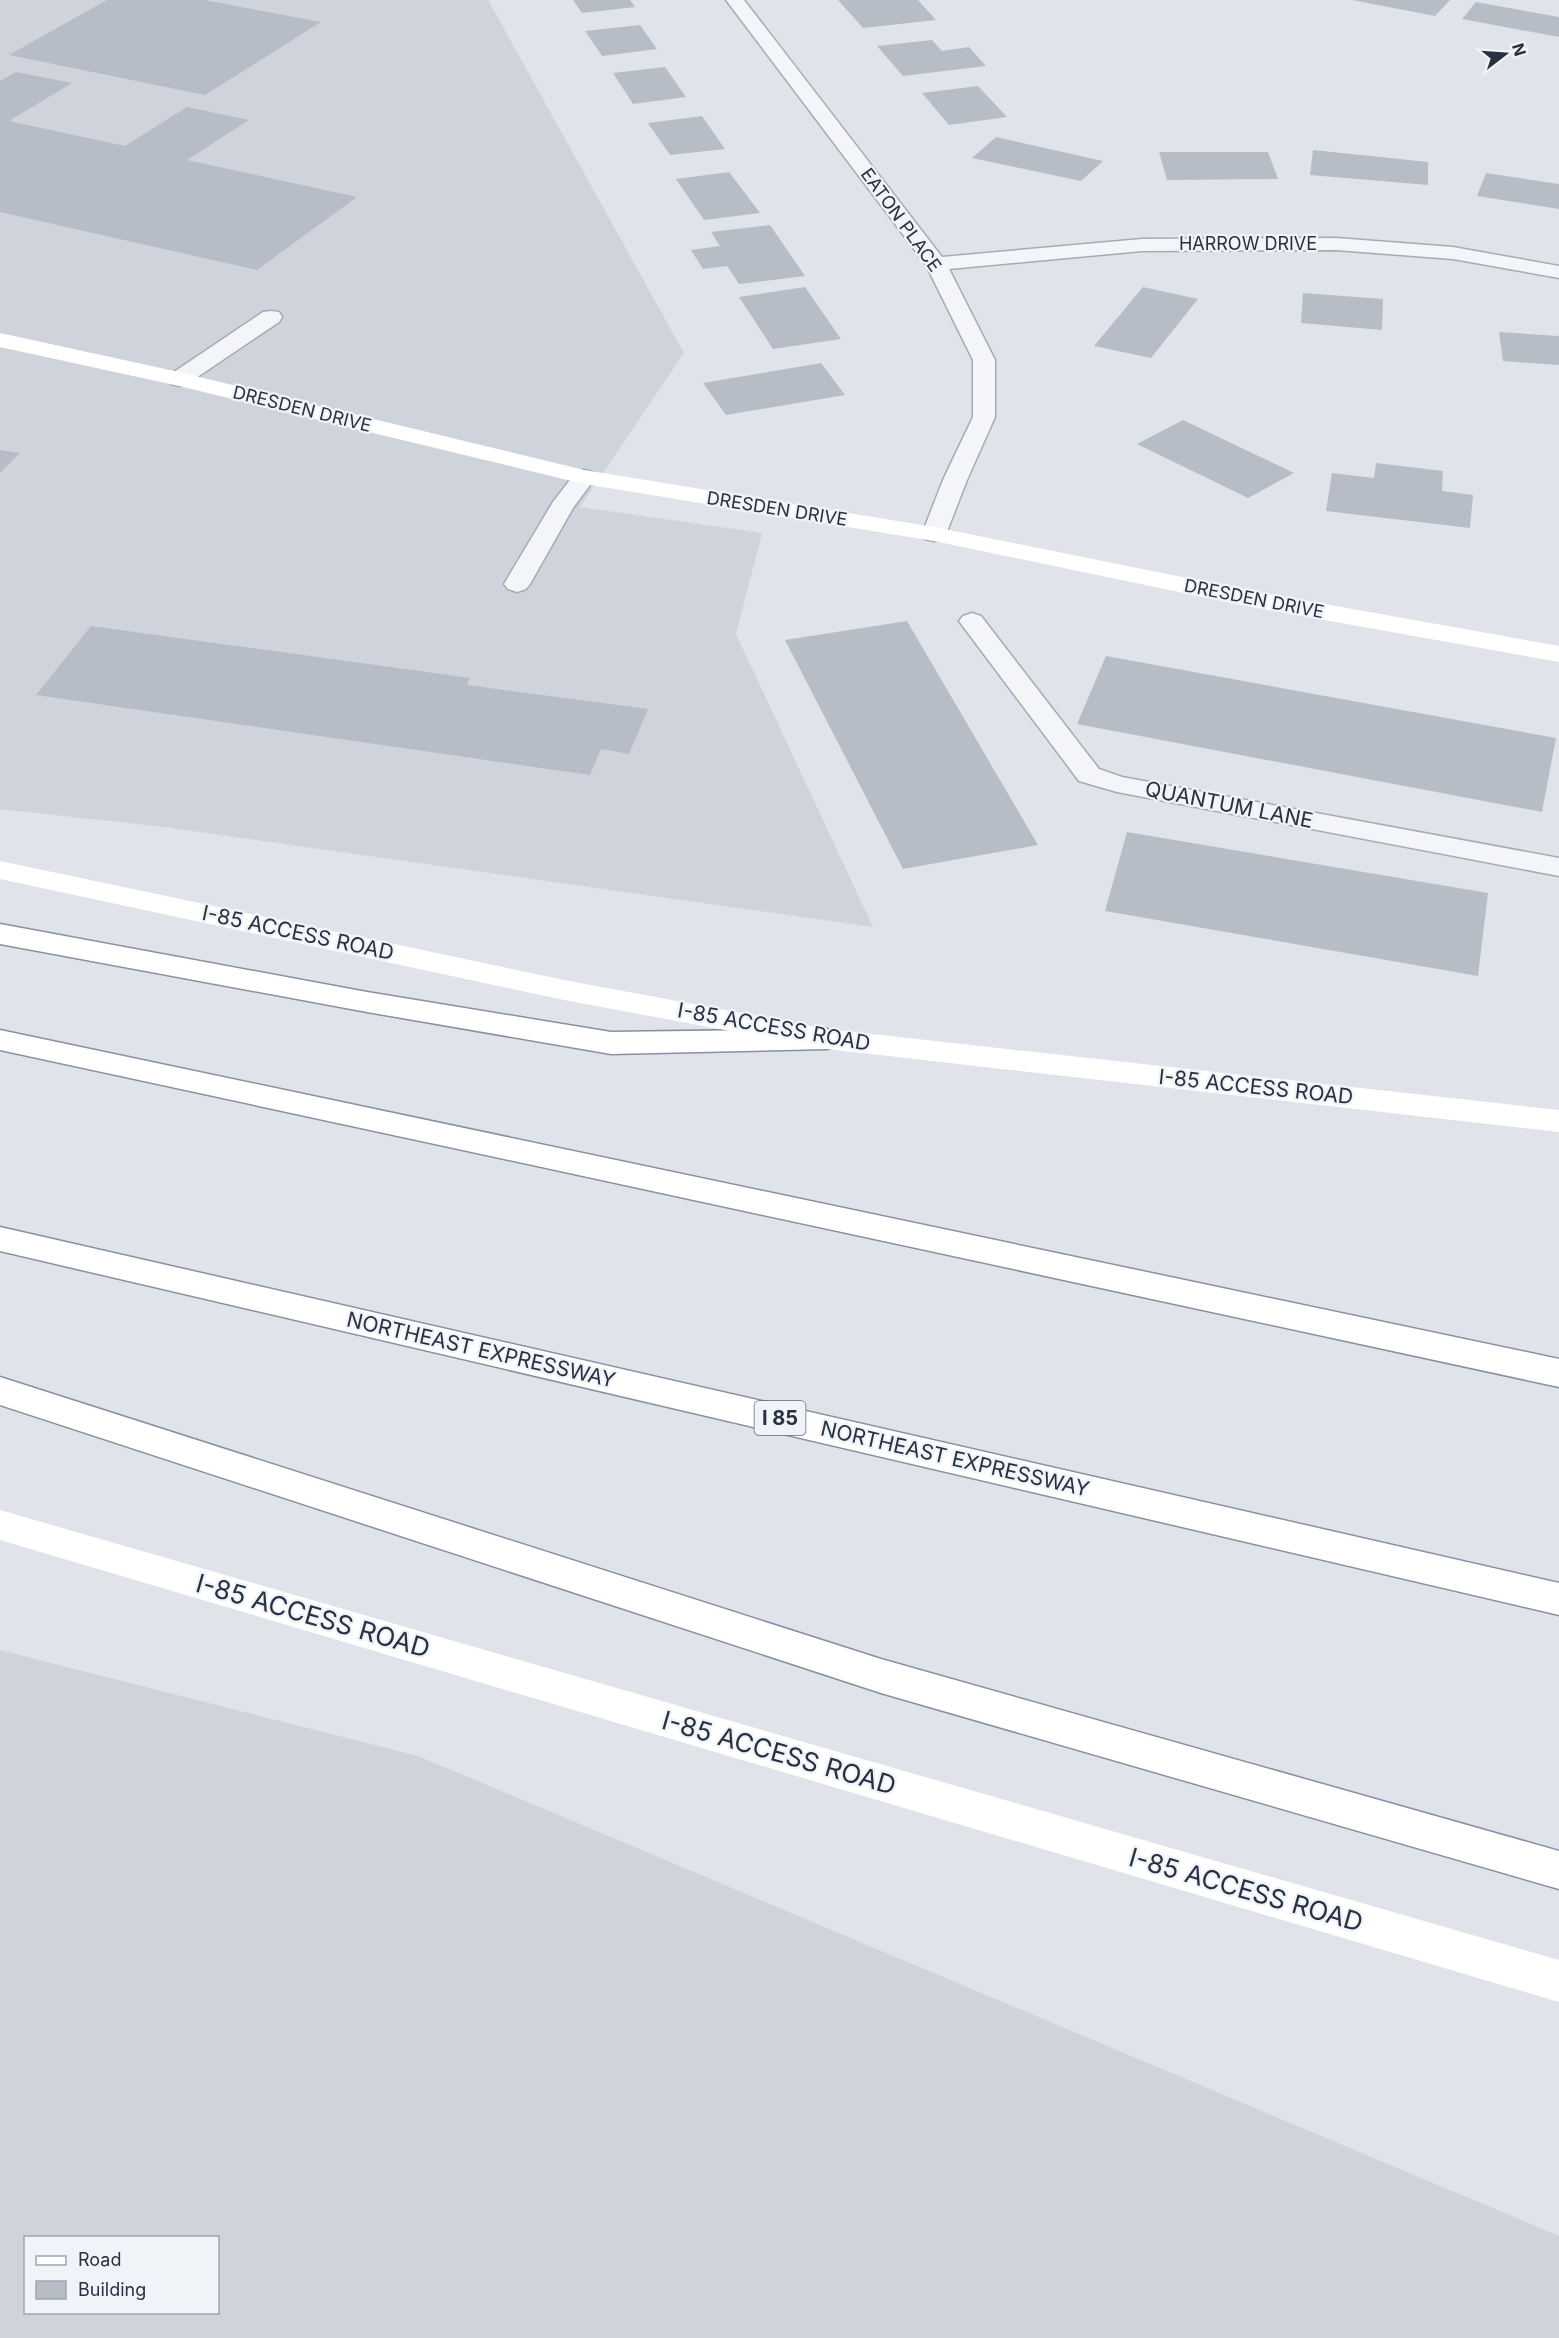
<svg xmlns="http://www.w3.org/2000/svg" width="1559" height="2338" viewBox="0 0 1559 2338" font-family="Inter,sans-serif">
  <rect width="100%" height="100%" fill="#e0e4ea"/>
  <!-- built -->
  <path fill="#ced3dc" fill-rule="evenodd" d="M 0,0 L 488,0 L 684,353 L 580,507 L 762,533 L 736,634 L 873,927 L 164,827 L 0,809 Z
    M 0,1650 L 418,1756 L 1559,2236 L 1559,2338 L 0,2338 ZM 26,2238 L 218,2238 L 218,2312 L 26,2312 Z"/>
  <!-- building -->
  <path fill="#b7bdc7" d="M 107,0 L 204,0 L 321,22 L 205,95 L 9,55 Z
    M 573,0 L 630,0 L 635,7 L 582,13 Z
    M 838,0 L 918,0 L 936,20 L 863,28 Z
    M 1352,0 L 1450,0 L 1435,16 Z
    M 1476,2 L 1559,17 L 1559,37 L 1462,19 Z
    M 640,25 L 657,49 L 602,56 L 585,31 Z
    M 932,40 L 942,51 L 969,47 L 986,66 L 903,76 L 877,46 Z
    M 665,67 L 686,97 L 633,104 L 613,73 Z
    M 16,72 L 72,83 L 9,121 L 125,146 L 187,107 L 249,120 L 187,160 L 357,197 L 257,270 L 0,212 L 0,81 Z
    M 978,86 L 1007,117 L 949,125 L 922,93 Z
    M 702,116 L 725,149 L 670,155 L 648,123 Z
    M 996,137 L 1103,161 L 1081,181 L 972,158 Z
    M 1313,150 L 1428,162 L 1428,185 L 1310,175 Z
    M 1159,152 L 1268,152 L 1278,179 L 1167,180 Z
    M 729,172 L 760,213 L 704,220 L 676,179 Z
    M 1486,173 L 1559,184 L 1559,209 L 1477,196 Z
    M 770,225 L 805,276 L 739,284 L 727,266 L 703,269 L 691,250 L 720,246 L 711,232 Z
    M 805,287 L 841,339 L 773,349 L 739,297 Z
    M 1143,287 L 1198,299 L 1151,358 L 1094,346 Z
    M 1303,293 L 1383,299 L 1382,330 L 1301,323 Z
    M 1499,332 L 1559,336 L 1559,365 L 1503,361 Z
    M 821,363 L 845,395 L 726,415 L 703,383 Z
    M 1183,420 L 1294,473 L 1248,498 L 1137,444 Z
    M 0,450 L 20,453 L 0,473 Z
    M 1376,463 L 1443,471 L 1442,491 L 1473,495 L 1470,528 L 1326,511 L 1332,473 L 1374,478 Z
    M 907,621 L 1038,845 L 903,869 L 785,640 Z
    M 91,626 L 470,678 L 467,685 L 648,709 L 629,754 L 601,749 L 590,775 L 36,695 Z
    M 1106,656 L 1556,738 L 1542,812 L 1077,724 Z
    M 1127,832 L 1488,893 L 1478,976 L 1105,911 Z"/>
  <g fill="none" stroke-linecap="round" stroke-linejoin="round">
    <!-- lane casing -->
    <g stroke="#a5abb4" stroke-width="3">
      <path id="lane" d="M 271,311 L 279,312 L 282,317 L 279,322 L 187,384 L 179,386 L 171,384 L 168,379 L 171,374 L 263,312 Z
        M 584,470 L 592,472 L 596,477 L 573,508 L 530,584 L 526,589 L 517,592 L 508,589 L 504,584 L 553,502 L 576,472 Z"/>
    </g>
    <!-- street casing -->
    <g stroke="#a5abb4" stroke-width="3">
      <path id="street" d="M 726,0 L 744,0 L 942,257 L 1142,239 L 1336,238 L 1453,247 L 1559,266 L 1559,278 L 1453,259 L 1336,250 L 1142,251 L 949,269 L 995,360 L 995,417 L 967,480 L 946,534 L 943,539 L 934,541 L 925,539 L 922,534 L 943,480 L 973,417 L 973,360 L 926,265 Z
        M 972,613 L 981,616 L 1099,769 L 1122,777 L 1559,858 L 1559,876 L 1117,792 L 1079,781 L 959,621 L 963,616 Z"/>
    </g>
    <!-- highway casing -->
    <g stroke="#8791a1" stroke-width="3">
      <path id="highway" d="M 0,924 L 367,992 L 611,1032 L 827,1029 L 838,1032 L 843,1039 L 838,1046 L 827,1049 L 611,1054 L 367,1012 L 0,944 Z
        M 0,1030 L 1559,1359 L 1559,1387 L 0,1050 Z
        M 0,1227 L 1559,1583 L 1559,1615 L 0,1251 Z
        M 0,1377 L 881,1659 L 1559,1851 L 1559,1889 L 881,1693 L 0,1405 Z"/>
    </g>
    <!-- lane -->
    <use href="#lane" fill="#f3f5f8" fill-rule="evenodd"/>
    <!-- street -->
    <use href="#street" fill="#f3f5f8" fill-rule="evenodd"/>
    <!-- secondary -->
    <path fill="#fff" fill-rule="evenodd" d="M 0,333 L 179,372 L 584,470 L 934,527 L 1246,590 L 1559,646 L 1559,662 L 1246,606 L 934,541 L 584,484 L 179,386 L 0,347 Z
      M 0,861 L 564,980 L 827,1029 L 1559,1110 L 1559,1132 L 827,1049 L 564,1000 L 0,879 Z
      M 0,1510 L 1559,1960 L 1559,2002 L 0,1540 Z"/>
    <!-- highway -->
    <use href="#highway" fill="#fff" fill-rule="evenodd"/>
  </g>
  <g text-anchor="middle" stroke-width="4.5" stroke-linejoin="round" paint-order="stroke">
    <!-- far-street labels -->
    <g font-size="18" fill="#283142" stroke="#f0f3f7">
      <text transform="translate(901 220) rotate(54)" y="6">EATON PLACE</text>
      <text x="1248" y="250">HARROW DRIVE</text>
      <text transform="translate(302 409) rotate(14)" y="6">DRESDEN DRIVE</text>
      <text transform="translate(777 509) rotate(9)" y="6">DRESDEN DRIVE</text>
      <text transform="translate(1254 599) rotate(11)" y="6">DRESDEN DRIVE</text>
    </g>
    <!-- shield labels -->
    <rect fill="#f0f3f7" stroke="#646b78" stroke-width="1.5" x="754.5" y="1401" width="51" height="34" rx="4.5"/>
    <g font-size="20" font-weight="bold" fill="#283142">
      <text x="780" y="1425">I 85</text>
    </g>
    <!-- street labels -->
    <g font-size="21" fill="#283142" stroke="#f0f3f7">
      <text transform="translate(1229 805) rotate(11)" y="7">QUANTUM LANE</text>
      <text transform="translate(298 933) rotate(12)" y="7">I-85 ACCESS ROAD</text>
      <text transform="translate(774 1027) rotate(10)" y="7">I-85 ACCESS ROAD</text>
      <text transform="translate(1256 1087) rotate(6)" y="7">I-85 ACCESS ROAD</text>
      <text transform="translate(481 1350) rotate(13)" y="7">NORTHEAST EXPRESSWAY</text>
      <text transform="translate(955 1459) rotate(13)" y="7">NORTHEAST EXPRESSWAY</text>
    </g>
    <!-- near-street labels -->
    <g font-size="26" fill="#283142" stroke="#f0f3f7">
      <text transform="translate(313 1616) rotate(16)" y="9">I-85 ACCESS ROAD</text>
      <text transform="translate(779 1753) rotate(16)" y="9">I-85 ACCESS ROAD</text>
      <text transform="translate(1246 1890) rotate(16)" y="9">I-85 ACCESS ROAD</text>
    </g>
  </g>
  <!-- legend -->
  <rect x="24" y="2236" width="195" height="78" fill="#f0f3f7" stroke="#a0a5af" stroke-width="1.5"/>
  <rect x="36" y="2256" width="30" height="9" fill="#ffffff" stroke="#a0a5af" stroke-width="1.5"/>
  <text x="78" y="2266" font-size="18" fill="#283142">Road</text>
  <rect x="36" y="2281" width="30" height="18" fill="#b7bdc7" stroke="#a0a5af" stroke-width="1.5"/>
  <text x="78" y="2296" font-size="18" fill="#283142">Building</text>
  <!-- north arrow -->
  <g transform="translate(1505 54) rotate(73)" stroke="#f0f3f7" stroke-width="4.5" paint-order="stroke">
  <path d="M0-4.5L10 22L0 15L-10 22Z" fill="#283142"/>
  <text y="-9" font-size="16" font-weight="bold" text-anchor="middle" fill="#283142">N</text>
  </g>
</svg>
